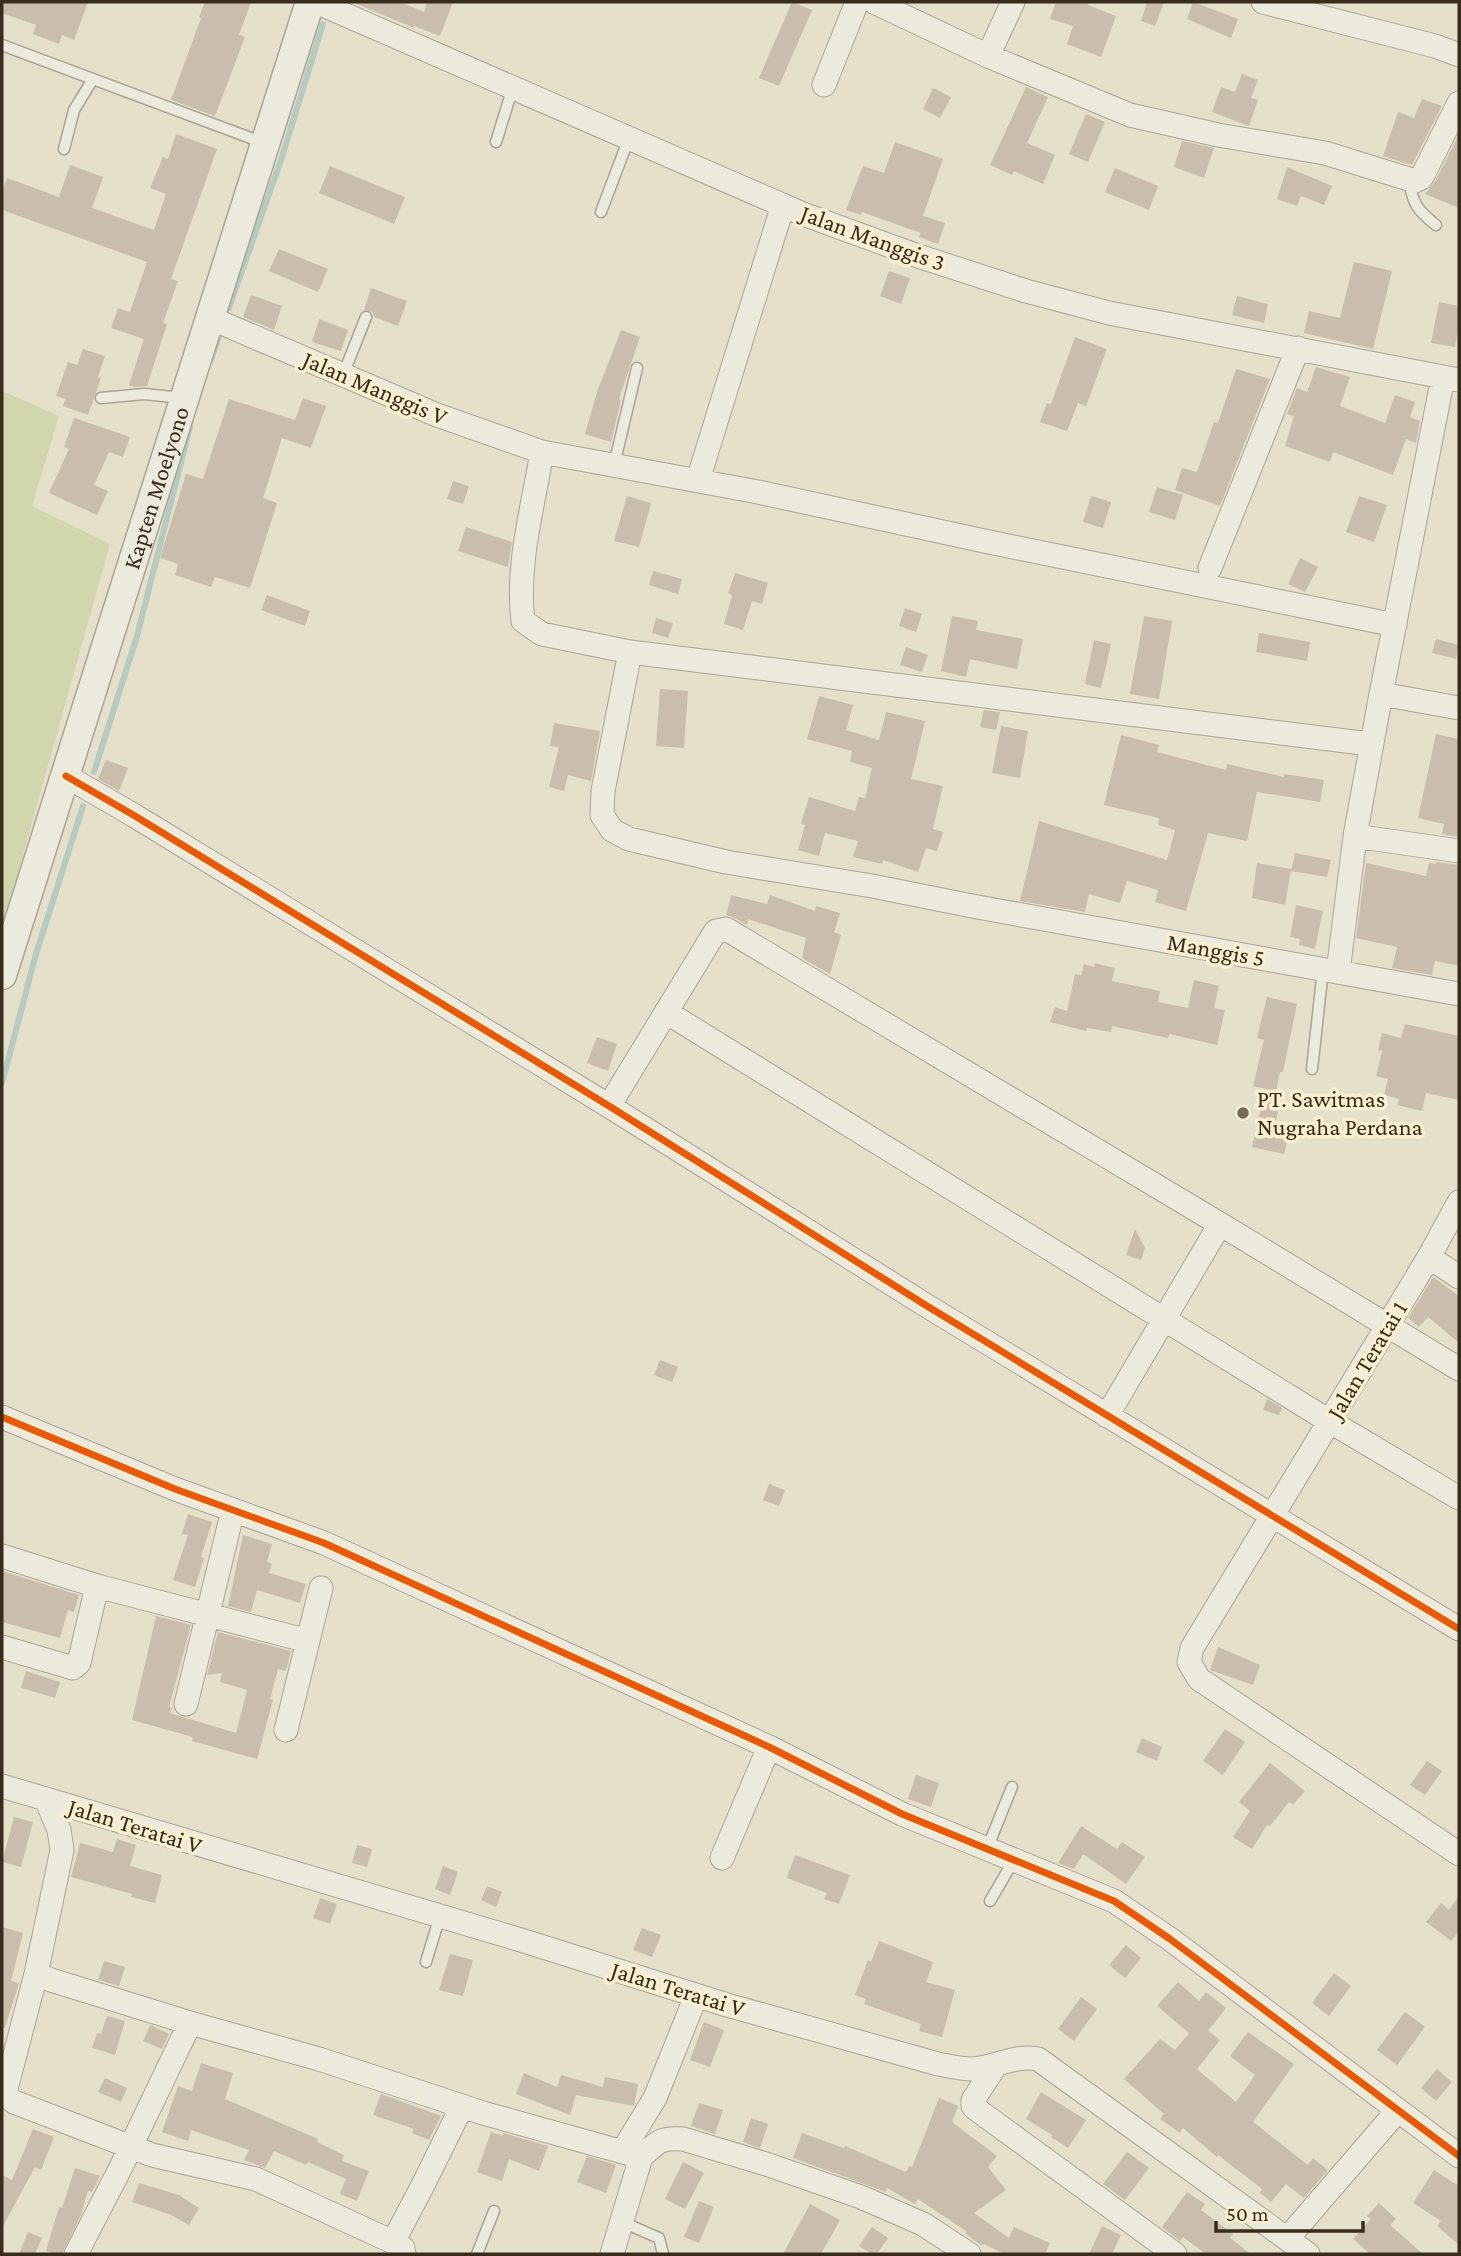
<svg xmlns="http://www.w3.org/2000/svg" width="1461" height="2256" viewBox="0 0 1461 2256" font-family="'Crimson Pro',serif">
  <rect width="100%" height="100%" fill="#e5e0ca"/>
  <!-- green -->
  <path fill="#d1d6ac" d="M 2,391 L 59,416 L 32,506 L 110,544 L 2,930 Z"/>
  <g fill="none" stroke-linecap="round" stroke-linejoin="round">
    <!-- stream -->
    <path stroke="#b6cac0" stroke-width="6" d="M 229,308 L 281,160 L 323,24
      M 211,360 L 218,339
      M 94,772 L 137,636 L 190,427
      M 2,1083 L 36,954 L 83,806"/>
  </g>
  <!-- building -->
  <path fill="#c9beab" d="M 2,2 L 88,2 L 74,40 L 62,35 L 59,44 L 33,34 L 36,25 L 2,13 Z
    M 205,2 L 251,2 L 239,35 L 245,37 L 215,116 L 171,100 L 201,18 L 199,17 Z
    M 352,2 L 400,2 L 424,12 L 427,2 L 453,2 L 440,36 L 414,26 L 414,28 Z
    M 792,2 L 812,10 L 779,86 L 759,78 Z
    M 1056,2 L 1089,2 L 1088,5 L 1116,16 L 1101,57 L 1067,44 L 1073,26 L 1050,19 Z
    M 1147,2 L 1164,2 L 1155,26 L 1141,21 Z
    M 1193,2 L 1238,19 L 1231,38 L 1187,19 Z
    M 1242,74 L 1258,80 L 1251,98 L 1258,100 L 1249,126 L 1212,112 L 1221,87 L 1235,92 Z
    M 1026,87 L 1048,97 L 1027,143 L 1055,155 L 1043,184 L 1014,171 L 1012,175 L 990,165 Z
    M 933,88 L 951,97 L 940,118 L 923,109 Z
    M 1422,99 L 1442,106 L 1412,165 L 1383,156 L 1398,112 L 1414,118 Z
    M 1086,114 L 1105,122 L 1088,162 L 1069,154 Z
    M 176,134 L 217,149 L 171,279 L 178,281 L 163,323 L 167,324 L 147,386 L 134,387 L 129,385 L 144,339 L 111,328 L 118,308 L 130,312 L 147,262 L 2,210 L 2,192 L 7,178 L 59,197 L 70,165 L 103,177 L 92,208 L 154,230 L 166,194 L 150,188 L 163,157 L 168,159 Z
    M 1459,134 L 1459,208 L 1425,194 L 1436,180 Z
    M 1182,141 L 1214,148 L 1204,178 L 1174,167 Z
    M 895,142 L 943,159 L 923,216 L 945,223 L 938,244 L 919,237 L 921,233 L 862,212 L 861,215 L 846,210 L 863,166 L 884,173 Z
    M 330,166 L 405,197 L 394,224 L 319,193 Z
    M 1287,167 L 1332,186 L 1324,205 L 1301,196 L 1297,206 L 1277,199 Z
    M 1115,168 L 1158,186 L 1149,210 L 1105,192 Z
    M 279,249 L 328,269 L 318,292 L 269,271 Z
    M 1354,262 L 1392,271 L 1373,349 L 1304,333 L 1309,311 L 1340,318 Z
    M 889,271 L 910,278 L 901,304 L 880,296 Z
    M 371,288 L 407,301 L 398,326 L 374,317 L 372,312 L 364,310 Z
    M 251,295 L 282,306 L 274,330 L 243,317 Z
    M 1237,296 L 1268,304 L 1264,323 L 1232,315 Z
    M 1439,302 L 1459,306 L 1459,325 L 1455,347 L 1431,343 Z
    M 319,319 L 348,330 L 341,351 L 312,342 Z
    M 621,330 L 640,337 L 619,399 L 621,400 L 611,442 L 585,434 L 597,392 Z
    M 1075,337 L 1107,349 L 1086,406 L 1078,403 L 1067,431 L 1040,422 L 1047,403 L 1051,404 Z
    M 83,349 L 105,356 L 98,377 L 101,378 L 88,415 L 63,406 L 66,399 L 56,396 L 68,362 L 77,365 Z
    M 1316,367 L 1350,377 L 1340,406 L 1385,423 L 1395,395 L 1415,402 L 1410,417 L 1420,421 L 1416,443 L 1406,439 L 1393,475 L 1333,452 L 1330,462 L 1285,446 L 1294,416 L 1287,414 L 1297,388 L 1307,392 Z
    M 1236,369 L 1270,379 L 1220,506 L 1175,490 L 1182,468 L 1197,472 L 1214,422 L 1218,423 Z
    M 303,398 L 326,406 L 311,448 L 282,438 L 263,498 L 277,503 L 250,588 L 215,577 L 211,587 L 175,575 L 178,564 L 160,558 L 186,474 L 203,479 L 229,399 L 295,420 Z
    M 74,418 L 130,437 L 123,457 L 109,452 L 94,485 L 108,491 L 97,515 L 49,493 L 69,449 L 64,447 Z
    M 453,481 L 469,486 L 463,504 L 447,499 Z
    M 1157,487 L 1183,495 L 1175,520 L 1149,512 Z
    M 627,496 L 651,503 L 639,547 L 614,541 Z
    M 1091,496 L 1111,502 L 1103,528 L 1083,522 Z
    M 1359,496 L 1387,505 L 1374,542 L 1346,532 Z
    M 466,527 L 512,542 L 508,567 L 458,551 Z
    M 1300,558 L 1318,567 L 1305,592 L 1288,584 Z
    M 653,571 L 682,579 L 678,594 L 649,585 Z
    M 735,573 L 768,583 L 762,604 L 752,601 L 743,630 L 724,624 L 732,595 L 728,593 Z
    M 267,595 L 310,611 L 305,626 L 261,610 Z
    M 905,608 L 922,614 L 916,632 L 899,626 Z
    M 952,616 L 978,621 L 976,630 L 1023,639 L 1017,669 L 970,659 L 966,677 L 941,671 Z
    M 1144,616 L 1172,621 L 1159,699 L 1130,694 Z
    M 656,618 L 673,623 L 668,638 L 652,633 Z
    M 1259,633 L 1310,642 L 1307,661 L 1256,652 Z
    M 1436,639 L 1459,645 L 1456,659 L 1432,653 Z
    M 1094,640 L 1111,644 L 1101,688 L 1085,684 Z
    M 906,647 L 928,655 L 922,672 L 900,665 Z
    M 660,689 L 688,691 L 684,748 L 656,746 Z
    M 819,696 L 853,705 L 846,730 L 879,740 L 886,712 L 925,721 L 911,779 L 943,786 L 933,829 L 943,832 L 937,851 L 926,848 L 918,872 L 883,860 L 882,864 L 853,857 L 858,841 L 825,833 L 819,856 L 798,850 L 805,825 L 801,824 L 809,797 L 855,811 L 859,797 L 865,798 L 872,768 L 850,762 L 852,751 L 807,739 Z
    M 984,710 L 1000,712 L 996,730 L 980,727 Z
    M 554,723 L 600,731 L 591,781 L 568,775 L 564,791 L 549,787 L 559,747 L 550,746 Z
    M 1001,726 L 1028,731 L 1020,778 L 992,773 Z
    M 1436,734 L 1459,739 L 1459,837 L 1442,834 L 1444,824 L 1418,818 Z
    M 1121,735 L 1159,745 L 1157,752 L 1226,770 L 1227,764 L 1284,777 L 1284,774 L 1324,780 L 1320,802 L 1257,792 L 1247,841 L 1208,833 L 1186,911 L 1155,902 L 1158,890 L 1127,881 L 1120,903 L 1089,894 L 1085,912 L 1020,901 L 1039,821 L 1167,860 L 1175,830 L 1158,825 L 1159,818 L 1104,805 Z
    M 106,760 L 128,768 L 119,791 L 98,779 Z
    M 1295,853 L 1331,860 L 1327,877 L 1291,871 Z
    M 1436,862 L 1459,865 L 1459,966 L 1435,961 L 1432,975 L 1392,968 L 1397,947 L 1356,938 L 1366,863 L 1426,876 L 1429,863 L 1436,864 Z
    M 1257,863 L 1291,869 L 1285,905 L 1252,898 Z
    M 731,895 L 767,904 L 770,895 L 815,911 L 816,906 L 840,913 L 834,932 L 841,935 L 830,974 L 802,958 L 806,938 L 748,919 L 747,925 L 733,917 L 726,915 Z
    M 1296,905 L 1323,911 L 1315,949 L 1299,945 L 1300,939 L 1290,937 Z
    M 1095,963 L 1115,968 L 1112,981 L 1160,991 L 1158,1002 L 1188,1008 L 1194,980 L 1219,986 L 1214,1008 L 1225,1010 L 1217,1045 L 1169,1034 L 1168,1038 L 1112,1026 L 1111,1032 L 1087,1028 L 1086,1031 L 1050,1022 L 1055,1007 L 1067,1011 L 1075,974 L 1081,975 L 1084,964 L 1094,967 Z
    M 1267,997 L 1297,1004 L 1283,1072 L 1280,1072 L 1276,1091 L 1253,1086 L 1264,1040 L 1257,1038 Z
    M 1405,1024 L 1459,1036 L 1459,1100 L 1426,1093 L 1422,1111 L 1397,1105 L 1399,1099 L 1384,1095 L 1388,1079 L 1376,1076 L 1382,1051 L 1378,1050 L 1382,1033 L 1401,1038 Z
    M 597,1037 L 617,1044 L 608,1071 L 587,1063 Z
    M 1263,1099 L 1280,1102 L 1274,1130 L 1289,1134 L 1284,1154 L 1252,1147 Z
    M 1135,1229 L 1145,1248 L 1141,1260 L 1126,1255 Z
    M 1433,1277 L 1459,1296 L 1459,1343 L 1428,1317 L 1419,1327 L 1408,1318 Z
    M 660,1360 L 678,1367 L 672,1382 L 654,1375 Z
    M 1267,1399 L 1282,1408 L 1279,1415 L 1263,1410 Z
    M 769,1484 L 785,1490 L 779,1506 L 763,1500 Z
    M 188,1514 L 212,1522 L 201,1557 L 204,1558 L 195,1587 L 173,1580 L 188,1535 L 182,1534 Z
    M 243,1535 L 272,1544 L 267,1562 L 272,1564 L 269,1573 L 306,1584 L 300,1603 L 257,1590 L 251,1612 L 228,1606 Z
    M 2,1571 L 79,1595 L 74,1612 L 68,1610 L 60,1638 L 2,1622 Z
    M 156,1616 L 191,1625 L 169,1707 L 172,1708 L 170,1713 L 236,1733 L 247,1690 L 220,1682 L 222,1673 L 207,1675 L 218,1632 L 291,1651 L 286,1671 L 278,1669 L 270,1699 L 273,1700 L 257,1759 L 192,1741 L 193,1737 L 132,1720 Z
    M 1218,1647 L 1260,1665 L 1253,1685 L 1210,1670 Z
    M 26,1671 L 60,1682 L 55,1698 L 21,1688 Z
    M 1225,1729 L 1245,1742 L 1223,1775 L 1203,1761 Z
    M 1142,1738 L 1162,1747 L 1157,1761 L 1136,1752 Z
    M 1427,1761 L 1442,1771 L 1425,1795 L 1410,1785 Z
    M 1270,1763 L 1305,1791 L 1293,1805 L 1289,1802 L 1270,1826 L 1267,1825 L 1252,1849 L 1233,1837 L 1250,1811 L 1239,1802 Z
    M 916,1775 L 939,1783 L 931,1807 L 908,1799 Z
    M 14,1817 L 33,1822 L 21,1867 L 2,1862 Z
    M 1081,1826 L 1117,1849 L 1122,1842 L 1145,1857 L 1126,1884 L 1083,1854 L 1074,1869 L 1058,1863 Z
    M 117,1839 L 136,1845 L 130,1866 L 162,1875 L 155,1903 L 131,1897 L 132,1894 L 71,1877 L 80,1843 L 113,1852 Z
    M 357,1845 L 372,1849 L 367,1867 L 352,1863 Z
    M 795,1855 L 850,1875 L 839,1904 L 824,1899 L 827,1893 L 787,1878 Z
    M 443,1866 L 458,1872 L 450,1895 L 435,1889 Z
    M 487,1886 L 502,1892 L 496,1907 L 481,1900 Z
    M 1459,1896 L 1459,1931 L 1451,1941 L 1426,1922 L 1441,1903 L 1449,1910 Z
    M 320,1898 L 337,1904 L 330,1924 L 313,1918 Z
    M 2,1927 L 23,1933 L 11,1981 L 19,1983 L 5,2028 L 2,2028 Z
    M 642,1928 L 661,1935 L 652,1957 L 633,1950 Z
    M 879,1941 L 933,1962 L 926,1982 L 955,1990 L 942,2037 L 919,2031 L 921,2024 L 864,2004 L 866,1999 L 855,1995 L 868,1960 L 871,1962 Z
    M 1126,1945 L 1141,1958 L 1125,1978 L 1109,1965 Z
    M 450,1954 L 473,1960 L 463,1996 L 439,1990 Z
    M 104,1961 L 125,1967 L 119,1986 L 98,1980 Z
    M 1334,1973 L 1351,1986 L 1329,2016 L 1312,2003 Z
    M 1178,1982 L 1199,2001 L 1206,1992 L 1226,2008 L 1208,2031 L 1220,2040 L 1197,2069 L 1236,2102 L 1255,2075 L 1230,2056 L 1248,2032 L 1294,2064 L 1253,2122 L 1308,2165 L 1313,2158 L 1328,2170 L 1304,2198 L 1286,2184 L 1271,2202 L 1260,2193 L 1262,2189 L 1218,2155 L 1217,2157 L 1183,2128 L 1180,2133 L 1160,2119 L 1164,2114 L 1124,2079 L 1160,2039 L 1175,2050 L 1189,2033 L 1157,2006 Z
    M 1081,1997 L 1097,2009 L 1074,2041 L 1058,2029 Z
    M 1405,2012 L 1425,2027 L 1397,2065 L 1377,2050 Z
    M 107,2016 L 125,2021 L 115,2055 L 92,2048 L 97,2033 L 101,2034 Z
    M 704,2022 L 724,2030 L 710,2067 L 690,2060 Z
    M 150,2025 L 169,2034 L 162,2049 L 143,2041 Z
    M 201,2063 L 233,2073 L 225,2099 L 318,2139 L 317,2142 L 344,2155 L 342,2161 L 369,2171 L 357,2201 L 340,2194 L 346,2179 L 308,2162 L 306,2165 L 274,2151 L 265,2168 L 244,2160 L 249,2150 L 191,2130 L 188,2141 L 162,2132 L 178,2086 L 192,2091 Z
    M 1437,2069 L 1452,2082 L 1436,2101 L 1421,2088 Z
    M 524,2073 L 557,2087 L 561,2075 L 603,2087 L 605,2077 L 638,2084 L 634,2106 L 576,2095 L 570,2115 L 516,2094 Z
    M 105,2078 L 127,2088 L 121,2102 L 98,2092 Z
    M 1041,2092 L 1086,2120 L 1068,2148 L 1051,2137 L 1052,2135 L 1026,2119 Z
    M 381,2094 L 441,2116 L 429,2140 L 412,2133 L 414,2129 L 373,2115 Z
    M 939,2098 L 958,2106 L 952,2122 L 997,2156 L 988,2167 L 1006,2190 L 974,2213 L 1009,2238 L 1014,2227 L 1050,2243 L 1045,2254 L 1002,2254 L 1002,2253 L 984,2244 L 982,2246 L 965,2233 L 966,2231 L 918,2199 L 915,2204 L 887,2188 L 886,2192 L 793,2158 L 802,2133 L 844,2148 L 845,2146 L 906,2172 L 909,2166 L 912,2167 Z
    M 699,2103 L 723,2110 L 715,2134 L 691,2126 Z
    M 751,2118 L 768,2124 L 760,2148 L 743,2142 Z
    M 33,2129 L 54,2137 L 41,2170 L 35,2167 L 2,2228 L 2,2175 L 12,2180 Z
    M 491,2132 L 503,2136 L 503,2133 L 548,2146 L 539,2171 L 509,2159 L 502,2181 L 477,2172 Z
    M 1127,2152 L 1149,2168 L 1125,2200 L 1103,2184 Z
    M 587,2156 L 616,2165 L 606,2193 L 577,2182 Z
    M 683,2162 L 704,2173 L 685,2209 L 665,2199 Z
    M 75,2168 L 100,2176 L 92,2192 L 88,2191 L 81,2215 L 62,2254 L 55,2254 L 46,2251 L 59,2207 L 62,2208 Z
    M 1434,2170 L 1459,2186 L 1459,2245 L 1437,2226 L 1441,2221 L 1413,2203 Z
    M 139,2183 L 179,2195 L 199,2208 L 189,2225 L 169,2214 L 132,2202 Z
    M 1187,2192 L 1205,2204 L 1201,2210 L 1233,2234 L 1230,2238 L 1251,2254 L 1206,2254 L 1183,2237 L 1180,2241 L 1162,2227 Z
    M 699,2201 L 714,2207 L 699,2243 L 684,2237 Z
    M 1379,2203 L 1396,2219 L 1390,2225 L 1423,2254 L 1370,2254 L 1353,2239 L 1371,2219 L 1367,2216 Z
    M 810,2204 L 840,2220 L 821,2254 L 783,2254 Z
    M 1102,2226 L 1121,2235 L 1112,2254 L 1089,2254 Z
    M 872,2227 L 888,2238 L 877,2254 L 872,2254 L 859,2246 Z
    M 28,2232 L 42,2238 L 35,2254 L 19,2254 Z"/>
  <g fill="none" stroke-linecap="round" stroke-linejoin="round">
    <!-- service casing -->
    <g stroke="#aaa494" stroke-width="13">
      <path id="service" d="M 2,45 L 264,143
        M 496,142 L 513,87
        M 64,149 L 74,110 L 93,79
        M 1409,179 C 1412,203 1417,210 1436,225
        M 601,212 L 629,138
        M 343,375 L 366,317
        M 101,398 L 144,394 L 182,398
        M 614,465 L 637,368
        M 1312,1069 L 1323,969
        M 987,1849 L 1012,1787
        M 990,1901 L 1014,1860
        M 426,1962 L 440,1916
        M 622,2222 L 659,2238 L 663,2254
        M 477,2254 L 494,2211"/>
    </g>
    <!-- minor casing -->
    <g stroke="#aaa494" stroke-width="25">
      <path id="minor" d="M 316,2 L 803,214 L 918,256 L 1026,291 L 1109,313 L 1459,380
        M 874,2 L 988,56 L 1130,115 L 1218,135 L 1325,153 L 1415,181 L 1421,178 L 1424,173 L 1459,103
        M 1263,2 L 1435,46 L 1459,55
        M 988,56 L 1013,2
        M 824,85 L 857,2
        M 210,318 L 437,415 L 542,452 L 758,492 L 989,542 L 1395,625
        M 1443,377 L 1381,694 L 1459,708
        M 542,452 C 533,507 516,565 523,621 L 542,634 L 630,652 L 1370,744
        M 698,480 L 783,205
        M 1210,568 L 1298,348
        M 630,652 L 603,791 L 602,815 L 612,830 L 629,839 L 726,862 L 872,886 L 972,906 L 1459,994
        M 66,776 L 135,816 L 609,1106 L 927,1306 L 1459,1629
        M 1355,836 L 1459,851
        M 1338,972 L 1355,836 L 1381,694
        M 666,1012 L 1329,1421 L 1459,1498
        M 609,1106 L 712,937 L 716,931 L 726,929 L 1220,1224 L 1459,1369
        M 1459,1202 L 1429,1257 L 1192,1648 L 1189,1662 L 1199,1679 L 1459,1854
        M 1429,1257 L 1459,1277
        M 1107,1416 L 1220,1224
        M 2,1417 L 175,1489 L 324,1543 L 769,1747 L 902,1814 L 1114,1901 L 1170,1939 L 1459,2156
        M 2,1556 L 97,1586 L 308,1641
        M 2,1647 L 73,1668 L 79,1663 L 97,1586
        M 186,1704 L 233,1510
        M 286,1730 L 321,1588
        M 2,1786 L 521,1940 L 727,2005 L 938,2064 C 949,2066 960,2069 972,2069 C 995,2068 1016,2054 1038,2059 L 1308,2254
        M 46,1799 L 59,1830 L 62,1850 L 36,1974 L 51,1980 L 190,2023 L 319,2059 L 483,2113 L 641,2157 C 657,2143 660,2137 683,2139 L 766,2164 L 861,2197 L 923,2224 L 969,2254
        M 722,1858 L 769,1747
        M 36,1974 L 6,2089 L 8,2097 L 14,2102 L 152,2155 L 256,2179 L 393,2242 L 403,2248 L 404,2254
        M 996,2065 L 973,2100 L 973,2106 L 976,2109 L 1175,2254
        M 622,2152 L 655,2098 L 696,1996
        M 1287,2239 L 1398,2110
        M 393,2242 L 423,2185 L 462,2106
        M 76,2254 L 120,2169 L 190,2023
        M 612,2254 L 641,2157"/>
    </g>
    <!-- tertiary casing -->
    <g stroke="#aaa494" stroke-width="31">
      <g id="tertiary">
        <path id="s1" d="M 2,975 L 310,2"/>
      </g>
    </g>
    <!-- service -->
    <use href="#service" stroke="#ece9dd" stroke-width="10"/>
    <!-- minor -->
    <use href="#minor" stroke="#ece9dd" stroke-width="23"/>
    <!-- tertiary -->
    <use href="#tertiary" stroke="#ece9dd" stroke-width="28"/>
    <!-- cycleway casing -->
    <g stroke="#f7efcf" stroke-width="11">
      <path id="cycleway" d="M 66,776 L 135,816 L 609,1106 L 927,1306 L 1459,1629
        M 2,1417 L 175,1489 L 324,1543 L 769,1747 L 902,1814 L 1114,1901 L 1170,1939 L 1459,2156"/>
    </g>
    <!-- cycleway -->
    <use href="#cycleway" stroke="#e8590c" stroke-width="7"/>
  </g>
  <!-- markers -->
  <circle fill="#756b59" stroke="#f7efcf" stroke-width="2.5" cx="1243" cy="1113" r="7"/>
  <g text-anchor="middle" stroke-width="7" stroke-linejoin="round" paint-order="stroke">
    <!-- street labels -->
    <g font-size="24" fill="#382c1c" stroke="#f7efcf">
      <text transform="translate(873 238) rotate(20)" y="8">Jalan Manggis 3</text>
      <text transform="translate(375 388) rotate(23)" y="8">Jalan Manggis V</text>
      <text dy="8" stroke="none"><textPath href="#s1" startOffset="511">Kapten Moelyono</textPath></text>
      <text transform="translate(1216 950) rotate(10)" y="8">Manggis 5</text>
      <text transform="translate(1367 1360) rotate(-59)" y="8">Jalan Teratai 1</text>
      <text transform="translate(135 1826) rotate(17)" y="8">Jalan Teratai V</text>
      <text transform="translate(678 1989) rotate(17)" y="8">Jalan Teratai V</text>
    </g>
    <!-- poi labels -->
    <g font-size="24" fill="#382c1c" stroke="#f7efcf" text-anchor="start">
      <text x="1257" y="1107">PT. Sawitmas<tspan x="1257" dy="28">Nugraha Perdana</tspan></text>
    </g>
  </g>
  <!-- border -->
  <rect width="1461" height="2256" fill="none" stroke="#382c1c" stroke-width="7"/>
  <!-- scale -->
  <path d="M1216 2221v10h147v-10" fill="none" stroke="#382c1c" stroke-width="3.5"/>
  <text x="1226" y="2221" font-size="21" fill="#382c1c" stroke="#f7efcf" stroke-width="5" paint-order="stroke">50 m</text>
</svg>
